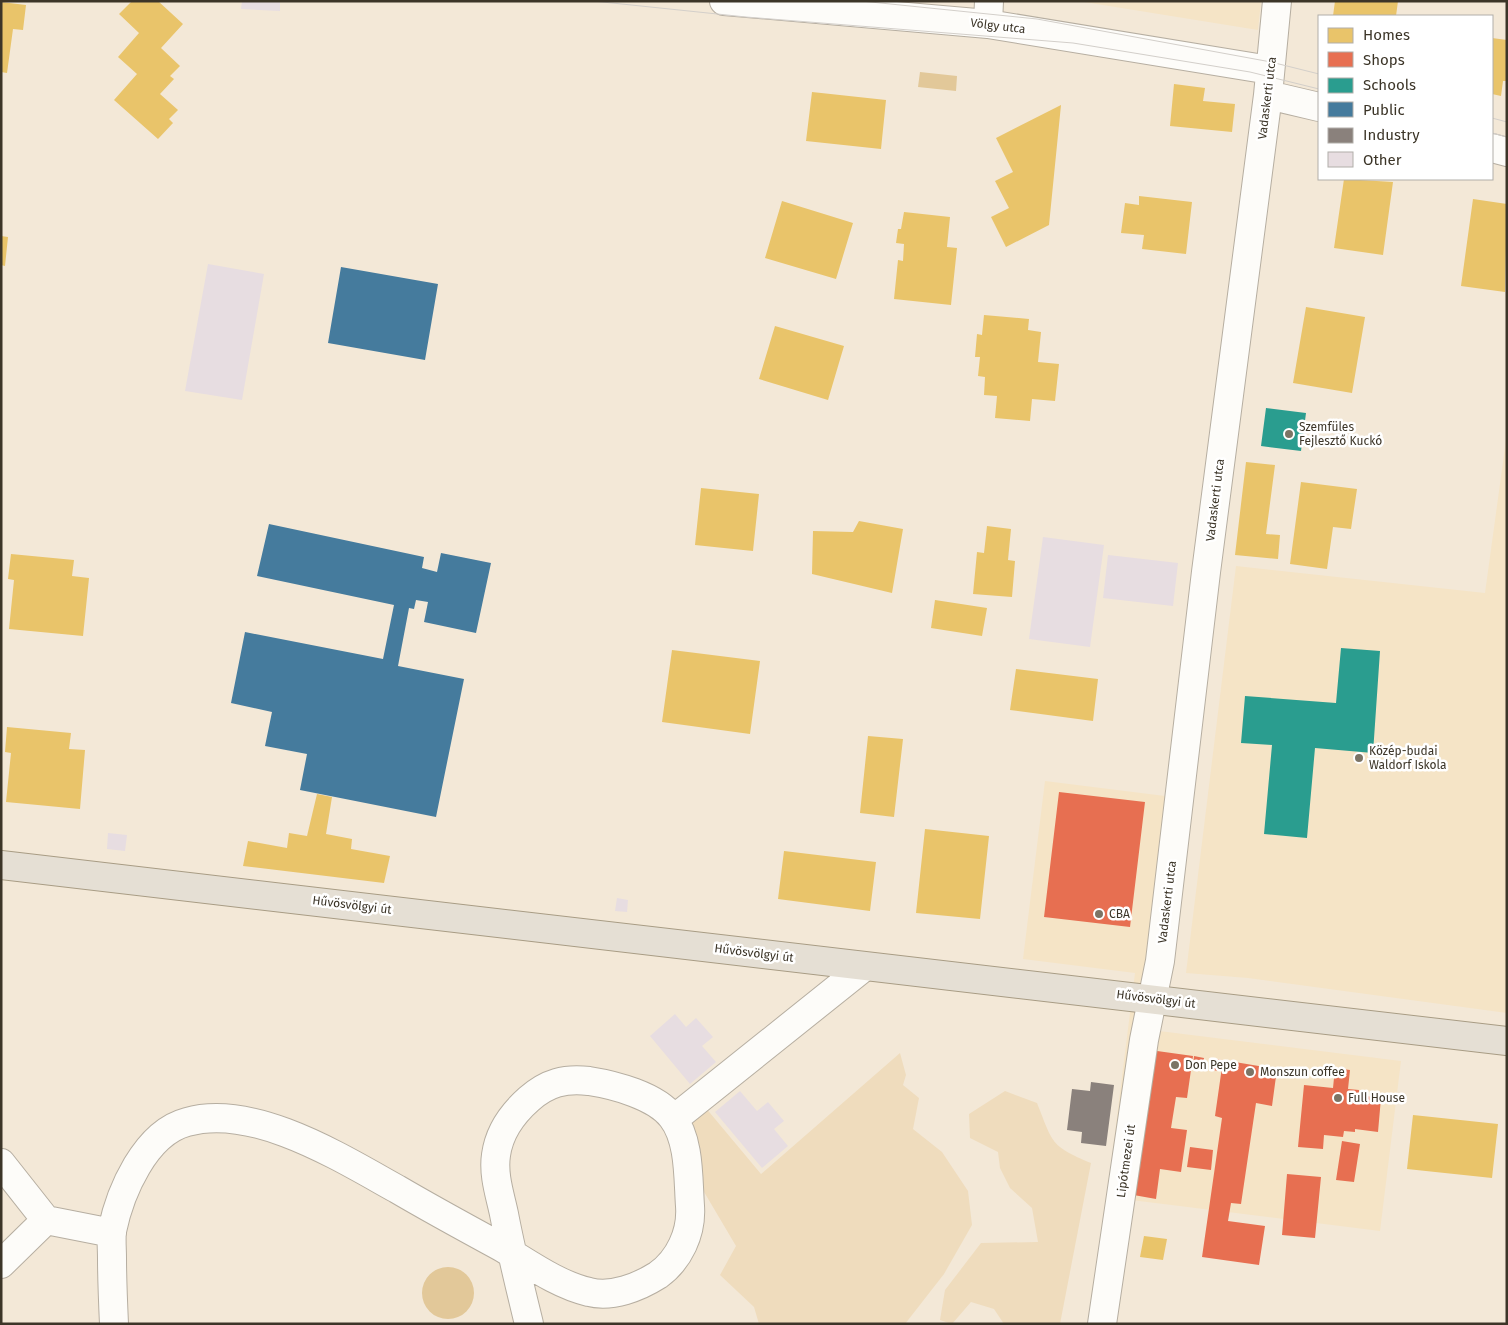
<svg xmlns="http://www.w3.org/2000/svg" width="1508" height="1325" viewBox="0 0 1508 1325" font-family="'Fira Sans',sans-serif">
  <rect width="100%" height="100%" fill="#f3e8d7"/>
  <!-- built -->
  <path fill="#f5e4c6" d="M 1078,1 L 1261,1 L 1258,30 Z
    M 1507,433 L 1507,1013 L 1248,978 L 1186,973 L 1236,566 L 1485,593 Z
    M 1045,781 L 1189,799 L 1159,1031 L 1401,1061 L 1380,1231 L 1107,1197 L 1135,973 L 1023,959 Z"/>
  <!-- green -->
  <path fill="#efdcbd" d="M 900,1053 L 906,1075 L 903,1085 L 919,1098 L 913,1129 L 942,1152 L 968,1191 L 972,1225 L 944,1274 L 905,1324 L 759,1324 L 754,1307 L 720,1275 L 736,1246 L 697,1180 L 690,1118 L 705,1107 L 761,1174 Z
    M 1005,1091 L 1037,1103 C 1053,1143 1050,1146 1091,1163 L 1060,1324 L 1004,1324 L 994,1309 L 971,1302 L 952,1324 L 940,1320 L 945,1290 L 981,1243 L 1038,1242 L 1032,1208 L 1010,1188 L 1000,1168 L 998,1152 L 970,1138 L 969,1114 Z"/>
  <!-- water -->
  <path fill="#e2c899" d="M 920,72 L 957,76 L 956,91 L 918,87 Z
    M422 1293a26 26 0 1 1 52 0a26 26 0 1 1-52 0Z"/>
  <!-- homes -->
  <path fill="#e9c46a" d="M 132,1 L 158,1 L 183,24 L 161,48 L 180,66 L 170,76 L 174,79 L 160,94 L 178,110 L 169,119 L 173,123 L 158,139 L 114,100 L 137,74 L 118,57 L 139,33 L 119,14 Z
    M 1335,1 L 1398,1 L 1396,16 L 1333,16 Z
    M 1,2 L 26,5 L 23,30 L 13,29 L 7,73 L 1,72 Z
    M 1492,38 L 1507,40 L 1507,81 L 1503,81 L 1501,96 L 1492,94 Z
    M 1174,84 L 1205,88 L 1203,101 L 1235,104 L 1232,132 L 1170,126 Z
    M 812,92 L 886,100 L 881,149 L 806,141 Z
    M 1061,105 L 1049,225 L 1006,247 L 991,217 L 1009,208 L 995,181 L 1013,172 L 996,138 Z
    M 1344,179 L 1393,182 L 1383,255 L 1334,248 Z
    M 1139,196 L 1192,202 L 1186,254 L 1142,249 L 1144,235 L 1121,233 L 1125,203 L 1139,205 Z
    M 1473,199 L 1507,204 L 1505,292 L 1461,286 Z
    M 782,201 L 853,223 L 836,279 L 765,258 Z
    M 904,212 L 950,217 L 947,247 L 957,248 L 951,305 L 894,299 L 898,260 L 903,261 L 904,244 L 896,243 L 898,229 L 901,229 Z
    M 1,236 L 8,237 L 5,266 L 1,265 Z
    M 1306,307 L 1365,317 L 1352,393 L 1293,383 Z
    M 984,315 L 1029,319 L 1028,330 L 1041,332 L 1038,362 L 1059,364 L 1055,401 L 1032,399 L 1030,421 L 995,418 L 997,396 L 984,395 L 985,377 L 978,376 L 980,357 L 975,357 L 977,334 L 982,335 Z
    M 775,326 L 844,346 L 828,400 L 759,379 Z
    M 1246,462 L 1275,465 L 1266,534 L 1280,535 L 1278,559 L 1235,555 Z
    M 1301,482 L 1357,489 L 1351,529 L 1333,527 L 1327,569 L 1290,564 Z
    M 701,488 L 759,494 L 753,551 L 695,545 Z
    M 859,521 L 903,529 L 892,593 L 812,574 L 813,531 L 853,532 Z
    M 987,526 L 1011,529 L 1008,560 L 1015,561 L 1012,597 L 973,594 L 977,552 L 984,553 Z
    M 11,554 L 74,560 L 72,576 L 89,578 L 83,636 L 9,629 L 14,580 L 8,579 Z
    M 935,600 L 987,608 L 982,636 L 931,628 Z
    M 672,650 L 760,661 L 750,734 L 662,722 Z
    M 1016,669 L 1098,679 L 1093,721 L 1010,710 Z
    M 7,727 L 71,733 L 69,749 L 85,750 L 80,809 L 6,802 L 11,753 L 5,752 Z
    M 868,736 L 903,739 L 894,817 L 860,813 Z
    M 317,794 L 332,797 L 326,834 L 352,839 L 351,849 L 390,856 L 384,883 L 243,866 L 248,841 L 287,848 L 289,833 L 307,836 Z
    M 925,829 L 989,836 L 980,919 L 916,913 Z
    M 784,851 L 876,862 L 870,911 L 778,899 Z
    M 1413,1115 L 1498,1124 L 1492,1178 L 1407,1169 Z
    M 1144,1236 L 1167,1239 L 1163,1260 L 1140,1257 Z"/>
  <!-- shops -->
  <path fill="#e76f51" d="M 1059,792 L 1145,802 L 1130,927 L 1044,917 Z
    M 1150,1050 L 1193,1056 L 1187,1098 L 1176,1097 L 1171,1128 L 1187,1130 L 1181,1172 L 1160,1169 L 1156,1199 L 1128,1194 Z
    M 1194,1056 L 1204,1058 L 1203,1068 L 1193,1067 Z
    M 1212,1059 L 1222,1060 L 1221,1071 L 1210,1070 Z
    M 1223,1060 L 1277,1069 L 1272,1106 L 1256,1103 L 1241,1204 L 1231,1203 L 1228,1221 L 1265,1226 L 1259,1265 L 1202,1257 L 1222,1118 L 1215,1116 Z
    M 1335,1068 L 1350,1070 L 1348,1089 L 1359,1090 L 1359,1095 L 1381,1098 L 1378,1132 L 1355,1129 L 1355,1132 L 1344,1131 L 1343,1137 L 1324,1135 L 1323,1149 L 1298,1147 L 1304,1085 L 1333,1088 Z
    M 1342,1141 L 1360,1144 L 1354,1182 L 1336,1180 Z
    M 1190,1147 L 1213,1150 L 1211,1170 L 1187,1167 Z
    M 1287,1174 L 1321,1177 L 1315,1238 L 1282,1235 Z"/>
  <!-- schools -->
  <path fill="#2a9d8f" d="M 1266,408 L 1306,413 L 1301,451 L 1261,446 Z
    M 1341,648 L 1380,651 L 1373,753 L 1315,748 L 1307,838 L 1264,834 L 1272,745 L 1241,743 L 1245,696 L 1336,703 Z"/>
  <!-- public -->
  <path fill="#457b9d" d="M 341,267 L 438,284 L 425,360 L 328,343 Z
    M 269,524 L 424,557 L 422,568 L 437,572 L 441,553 L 491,563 L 476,633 L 424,622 L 428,602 L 416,600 L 414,609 L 409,608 L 398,666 L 464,679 L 436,817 L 300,790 L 307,754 L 265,746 L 272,712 L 231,703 L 245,632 L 383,659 L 394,605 L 257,576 Z"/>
  <!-- industry -->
  <path fill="#8a817c" d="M 1091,1082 L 1114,1085 L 1106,1146 L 1081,1143 L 1082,1132 L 1067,1130 L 1072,1089 L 1090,1091 Z"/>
  <!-- building -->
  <path fill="#e7dde1" d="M 242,1 L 280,1 L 280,11 L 241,9 Z
    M 208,264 L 264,274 L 242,400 L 185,391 Z
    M 1043,537 L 1104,545 L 1090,647 L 1029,639 Z
    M 1108,555 L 1178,563 L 1173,606 L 1103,598 Z
    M 108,833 L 127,835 L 125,851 L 107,849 Z
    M 617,898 L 628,900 L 627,912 L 615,911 Z
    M 675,1014 L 686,1027 L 696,1018 L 713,1037 L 702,1046 L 716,1062 L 690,1084 L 650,1036 Z
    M 740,1091 L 757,1111 L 768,1102 L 784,1121 L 774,1129 L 788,1146 L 762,1168 L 715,1112 Z"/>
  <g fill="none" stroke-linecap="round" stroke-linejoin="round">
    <!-- minor casing -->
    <g stroke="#b6aea1" stroke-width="30">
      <path id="minor" d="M 724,1 L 988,24 L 1270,70
        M 988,24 L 989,1
        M 1268,95 L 1319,107
        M 1492,148 L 1507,152
        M 674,1119 L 864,967
        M 1,1163 L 46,1220 L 112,1233
        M 1,1264 L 46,1220
        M 114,1324 C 113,1302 112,1280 112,1258 C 112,1249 111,1239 112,1231 C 120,1192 145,1133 187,1122 C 254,1103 341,1158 397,1189 C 431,1209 466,1228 501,1247 C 528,1263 558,1285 589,1292 C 612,1298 639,1287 658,1275 C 679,1260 692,1233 690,1206 C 688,1179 690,1140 672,1117 C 656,1096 615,1085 589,1081 C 565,1078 547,1083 529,1099 C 512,1114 499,1133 496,1155 C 493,1175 500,1195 504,1214 C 511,1251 520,1287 529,1324
        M 1102,1324 L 1144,1040 L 1160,961 L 1206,572 L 1268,95 L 1277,1"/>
    </g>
    <!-- major casing -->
    <g stroke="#a89c84" stroke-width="30">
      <path id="major" d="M 1,865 L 1507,1041"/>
    </g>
    <!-- minor -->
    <use href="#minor" stroke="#fdfcf9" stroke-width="28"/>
    <!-- major -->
    <use href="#major" stroke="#e5dfd4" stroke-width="28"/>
    <!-- tram -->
    <path stroke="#d3cfca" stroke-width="1" d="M 593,1 L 746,17 L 1073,43 L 1250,72 L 1319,89
      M 861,1 L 1037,19 L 1271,62 L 1319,74
      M 1492,118 L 1507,122
      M 1492,133 L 1507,137"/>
  </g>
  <!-- markers -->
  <g fill="#7c7465" stroke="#fff" stroke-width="2">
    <circle cx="1289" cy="434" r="5"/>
    <circle cx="1359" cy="758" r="5"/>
    <circle cx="1099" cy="914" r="5"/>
    <circle cx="1175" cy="1065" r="5"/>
    <circle cx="1250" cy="1072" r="5"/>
    <circle cx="1338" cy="1098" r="5"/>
  </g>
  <g text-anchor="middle" stroke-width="5" stroke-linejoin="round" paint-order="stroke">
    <!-- street labels -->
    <g font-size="12" fill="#3c3528" stroke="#fff">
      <text transform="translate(998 26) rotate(7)" y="4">Völgy utca</text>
      <text transform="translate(1267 98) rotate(-83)" y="4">Vadaskerti utca</text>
      <text transform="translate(1215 500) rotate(-83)" y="4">Vadaskerti utca</text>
      <text transform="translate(1167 902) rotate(-83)" y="4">Vadaskerti utca</text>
      <text transform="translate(352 905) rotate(7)" y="4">Hűvösvölgyi út</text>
      <text transform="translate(754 953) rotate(7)" y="4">Hűvösvölgyi út</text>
      <text transform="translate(1156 999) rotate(7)" y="4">Hűvösvölgyi út</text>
      <text transform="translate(1126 1161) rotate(-82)" y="4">Lipótmezei út</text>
    </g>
    <!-- poi labels -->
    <g font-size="12" fill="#3c3528" stroke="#fff" text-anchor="start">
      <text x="1299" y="431">Szemfüles<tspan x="1299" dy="14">Fejlesztő Kuckó</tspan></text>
      <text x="1369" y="755">Közép-budai<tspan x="1369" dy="14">Waldorf Iskola</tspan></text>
      <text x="1109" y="918">CBA</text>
      <text x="1185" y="1069">Don Pepe</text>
      <text x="1260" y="1076">Monszun coffee</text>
      <text x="1348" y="1102">Full House</text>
    </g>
  </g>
  <!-- border -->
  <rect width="1508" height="1325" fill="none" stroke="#3c3528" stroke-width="5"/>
  <!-- legend -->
  <rect x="1318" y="15" width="175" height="165" fill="#ffffff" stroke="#b1aea9"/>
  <rect x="1328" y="28" width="25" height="15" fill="#e9c46a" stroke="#b1aea9"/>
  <text x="1363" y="40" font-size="15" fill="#3c3528">Homes</text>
  <rect x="1328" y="52" width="25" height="15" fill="#e76f51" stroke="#b1aea9"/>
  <text x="1363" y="65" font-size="15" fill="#3c3528">Shops</text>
  <rect x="1328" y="78" width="25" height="15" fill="#2a9d8f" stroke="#b1aea9"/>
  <text x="1363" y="90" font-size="15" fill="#3c3528">Schools</text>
  <rect x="1328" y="102" width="25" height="15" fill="#457b9d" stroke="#b1aea9"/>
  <text x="1363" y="115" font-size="15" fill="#3c3528">Public</text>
  <rect x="1328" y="128" width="25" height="15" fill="#8a817c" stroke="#b1aea9"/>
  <text x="1363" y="140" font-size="15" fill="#3c3528">Industry</text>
  <rect x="1328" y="152" width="25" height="15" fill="#e7dde1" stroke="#b1aea9"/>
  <text x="1363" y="165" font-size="15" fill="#3c3528">Other</text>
</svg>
